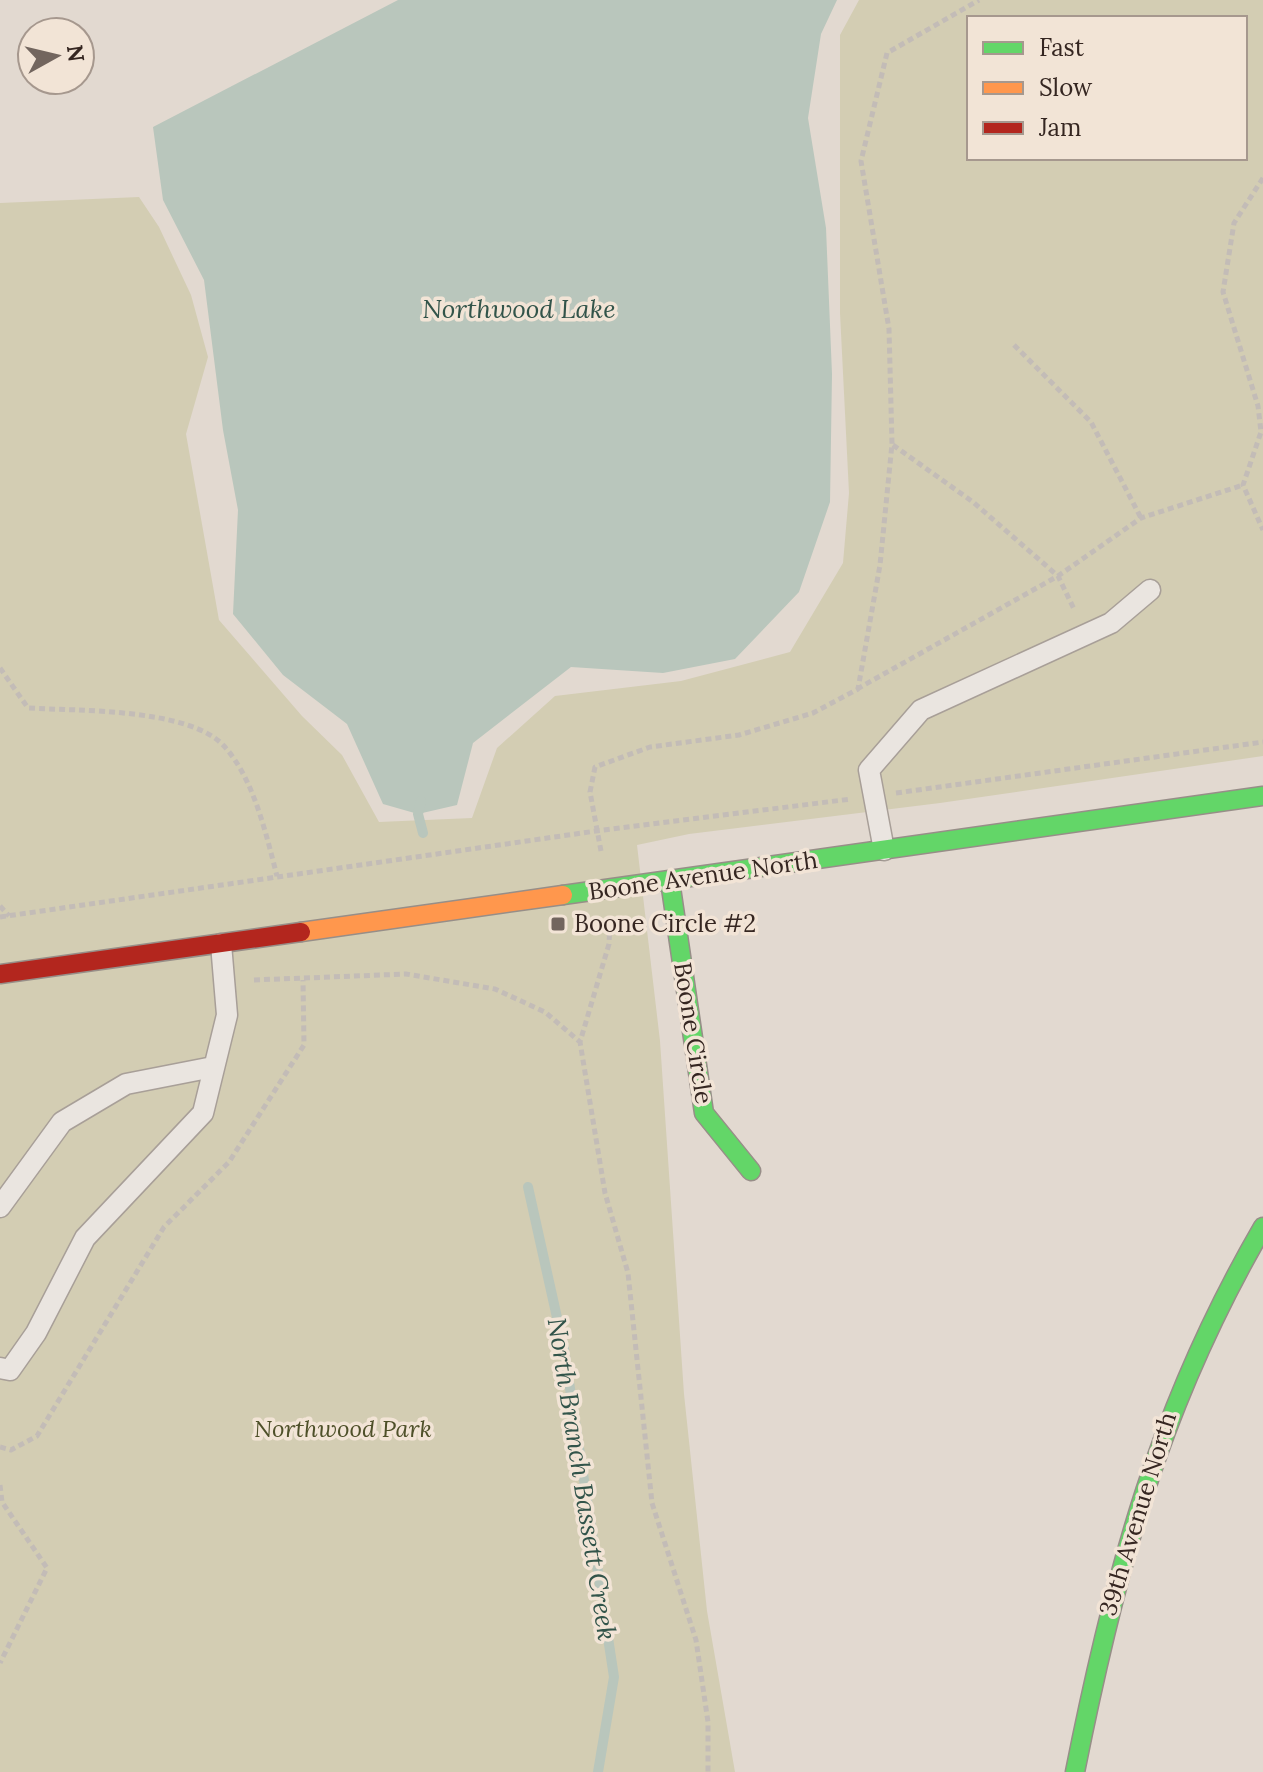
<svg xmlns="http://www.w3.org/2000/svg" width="1263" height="1772" viewBox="0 0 1263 1772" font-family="Lora,serif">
  <rect width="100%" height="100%" fill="#e2d9d0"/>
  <!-- green -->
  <path fill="#d3cdb3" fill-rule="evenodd" d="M 859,0 L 1263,0 L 1263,756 L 940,803 L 689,834 L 637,845 L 660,1041 L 684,1394 L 707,1611 L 735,1772 L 0,1772 L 0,203 L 139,197 L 159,227 L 191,295 L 208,357 L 186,434 L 219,620 L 302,716 L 342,755 L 379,822 L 472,818 L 497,748 L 555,696 L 681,681 L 790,652 L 843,563 L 849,493 L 840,313 L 840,35 ZM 969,18 L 1245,18 L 1245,158 L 969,158 Z"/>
  <!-- water -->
  <path fill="#b9c6bc" d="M 398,0 L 837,0 L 821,34 L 808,118 L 826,228 L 832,374 L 830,502 L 799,592 L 735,659 L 663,673 L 571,667 L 473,743 L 457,805 L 418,814 L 383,804 L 347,724 L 283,675 L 233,614 L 238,510 L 223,430 L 204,280 L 163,200 L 153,127 Z"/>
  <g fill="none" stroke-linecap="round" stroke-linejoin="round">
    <!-- stream -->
    <path stroke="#b9c6bc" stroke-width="10" d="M 421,801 L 418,814 L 423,833
      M 528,1187 L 564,1349 L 614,1677 L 598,1772"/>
    <!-- lane casing -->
    <g stroke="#a89f98" stroke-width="23">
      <path id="lane" d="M 884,850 L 869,770 L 921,710 L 1111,623 L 1150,590
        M 0,1207 L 62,1122 L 126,1084 L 213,1067
        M 0,1368 L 10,1370 L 36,1333 L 85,1238 L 203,1113 L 227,1015 L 221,944"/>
    </g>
    <!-- fast casing -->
    <g stroke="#978e88" stroke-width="21">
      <path id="fast" d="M 670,881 L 704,1113 L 751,1171
        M 563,895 L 1263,796
        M 1075,1772 C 1115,1571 1159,1406 1263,1227"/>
    </g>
    <!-- slow casing -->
    <g stroke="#978e88" stroke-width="21">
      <path id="slow" d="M 301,932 L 563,895"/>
    </g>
    <!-- jam casing -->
    <g stroke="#978e88" stroke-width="21">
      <path id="jam" d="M 0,974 L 301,932"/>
    </g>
    <!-- path -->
    <path stroke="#c3bcb7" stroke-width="5" stroke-dasharray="6 4" stroke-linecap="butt" d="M 1263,178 L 1234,223 L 1223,292 L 1258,406 L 1261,432 L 1243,485 L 1263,530
      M 1014,345 L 1091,422 L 1141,518
      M 893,445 L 973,502 L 1058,576 L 1075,611
      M 0,668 L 28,708 C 78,711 189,708 224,746 C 254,779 266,834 277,876
      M 857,689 L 1058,576 L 1141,518 L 1243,485
      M 896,793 L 1263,742
      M 601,851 L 590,792 L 595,767 L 650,747 L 739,735 L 813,713 L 858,689 L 880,565 L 892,444 L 889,329 L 861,161 L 887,53 L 979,0
      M 0,906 L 9,916
      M 0,917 L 596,831 L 851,799
      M 610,924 L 609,944 L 580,1042 L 605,1193 L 628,1273 L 652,1503 L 696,1640 L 708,1722 L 708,1772
      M 254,980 L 406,974 L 495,989 L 545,1012 L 580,1042
      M 0,1447 L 11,1450 L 37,1436 L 164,1227 L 229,1162 L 304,1045 L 303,980
      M 0,1485 L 2,1502 L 47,1568 L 0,1663"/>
    <!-- lane -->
    <use href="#lane" stroke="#eae5e0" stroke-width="20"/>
    <!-- fast -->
    <use href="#fast" stroke="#63d668" stroke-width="18"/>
    <!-- slow -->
    <use href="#slow" stroke="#ff974d" stroke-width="18"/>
    <!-- jam -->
    <use href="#jam" stroke="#b3261e" stroke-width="18"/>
  </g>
  <!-- markers -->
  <rect fill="#72655e" stroke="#f2e4d6" stroke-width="3" x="550" y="916" width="16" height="16" rx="4"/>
  <g text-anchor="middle" stroke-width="7" stroke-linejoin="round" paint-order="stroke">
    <!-- street labels -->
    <g font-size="24" fill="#352621" stroke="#f2e4d6">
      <text transform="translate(703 876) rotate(-8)" y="8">Boone Avenue North</text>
      <text transform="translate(693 1033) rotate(81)" y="8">Boone Circle</text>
      <text transform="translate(1138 1514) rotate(-73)" y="8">39th Avenue North</text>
    </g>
    <!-- poi labels -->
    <g font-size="24" fill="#352621" stroke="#f2e4d6" text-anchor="start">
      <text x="574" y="932">Boone Circle #2</text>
    </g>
    <!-- park labels -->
    <g font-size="24" font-style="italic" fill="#4e5029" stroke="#f2e4d6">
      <text x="343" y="1437">Northwood Park</text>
    </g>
    <!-- water labels -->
    <g font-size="26" font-style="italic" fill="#32544a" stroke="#f2e4d6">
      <text x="519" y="318">Northwood Lake</text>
      <text transform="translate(582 1479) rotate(81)" y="9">North Branch Bassett Creek</text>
    </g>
  </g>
  <!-- legend -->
  <rect x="967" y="16" width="280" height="144" fill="#f2e4d6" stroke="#a6988e" stroke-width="2"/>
  <rect x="983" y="42" width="40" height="12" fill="#63d668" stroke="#a6988e" stroke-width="2"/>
  <text x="1039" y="56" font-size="24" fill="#352621">Fast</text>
  <rect x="983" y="82" width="40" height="12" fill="#ff974d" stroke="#a6988e" stroke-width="2"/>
  <text x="1039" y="96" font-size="24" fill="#352621">Slow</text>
  <rect x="983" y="122" width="40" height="12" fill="#b3261e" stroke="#a6988e" stroke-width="2"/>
  <text x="1039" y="136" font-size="24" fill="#352621">Jam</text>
  <!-- north arrow -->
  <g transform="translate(56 56) rotate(82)"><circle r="38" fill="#f2e4d6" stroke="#a6988e" stroke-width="2"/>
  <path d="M0-6L14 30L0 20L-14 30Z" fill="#72655e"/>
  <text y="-12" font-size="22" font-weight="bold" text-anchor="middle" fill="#352621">N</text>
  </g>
</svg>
